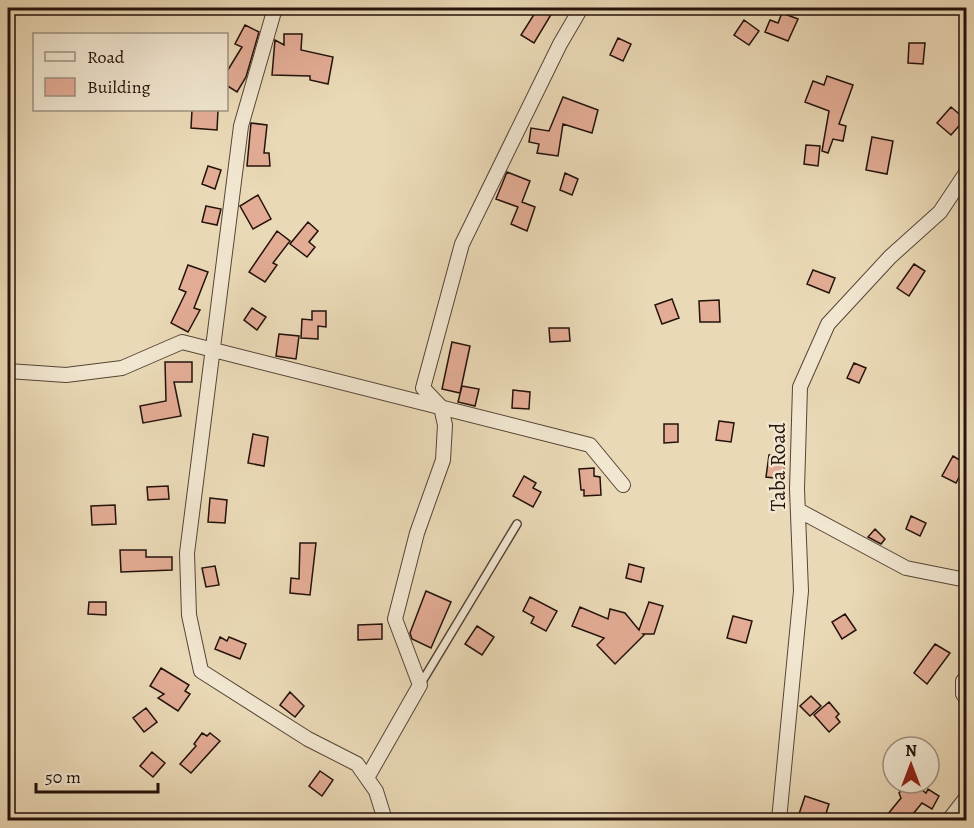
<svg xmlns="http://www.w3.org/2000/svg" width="974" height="828" viewBox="0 0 974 828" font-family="Alegreya,serif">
  <rect width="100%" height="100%" fill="#ead9b6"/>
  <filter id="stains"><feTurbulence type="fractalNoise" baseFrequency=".00333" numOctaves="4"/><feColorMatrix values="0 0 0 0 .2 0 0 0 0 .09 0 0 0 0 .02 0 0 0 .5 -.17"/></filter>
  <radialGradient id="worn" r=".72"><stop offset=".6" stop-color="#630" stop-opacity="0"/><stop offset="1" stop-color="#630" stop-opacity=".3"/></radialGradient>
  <!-- building -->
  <path fill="#e3ac95" stroke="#24120b" stroke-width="1.5" d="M 538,8 L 555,8 L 534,43 L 521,35 Z
    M 782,13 L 798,19 L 788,41 L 765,32 L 770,20 L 778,23 Z
    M 744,20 L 759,31 L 749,45 L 734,35 Z
    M 245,25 L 259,32 L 246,77 L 237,92 L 226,85 L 226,73 L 242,47 L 235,44 Z
    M 284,34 L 302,34 L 301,50 L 333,57 L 328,84 L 310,80 L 310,76 L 272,75 L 275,40 L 284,45 Z
    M 618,38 L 631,44 L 623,61 L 610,55 Z
    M 909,43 L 925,43 L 923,64 L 908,63 Z
    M 827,76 L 853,85 L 839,124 L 846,126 L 843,141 L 833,139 L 828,153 L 822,151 L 829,111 L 805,102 L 813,81 L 824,85 Z
    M 563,97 L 598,110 L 592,133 L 563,124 L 558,156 L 537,153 L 539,144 L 529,142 L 531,128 L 549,131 Z
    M 951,107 L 965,119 L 951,135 L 937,123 Z
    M 192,110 L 218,110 L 217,130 L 191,128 Z
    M 251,123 L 267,125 L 264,153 L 269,153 L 270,166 L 247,166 Z
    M 872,137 L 893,141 L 887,174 L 866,170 Z
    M 806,145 L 820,146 L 818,166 L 804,164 Z
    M 208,166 L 221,170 L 215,189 L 202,184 Z
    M 507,172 L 530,181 L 522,202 L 535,207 L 527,231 L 511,224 L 518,207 L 496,199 Z
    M 565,173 L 578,179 L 572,195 L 560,190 Z
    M 258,195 L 271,219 L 253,229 L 240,206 Z
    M 206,206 L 221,209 L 217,225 L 202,222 Z
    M 308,222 L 318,231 L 309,242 L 315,247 L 307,257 L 290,244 Z
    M 277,231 L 290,241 L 273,263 L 277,265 L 265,282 L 249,272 Z
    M 914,264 L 925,271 L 909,296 L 897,288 Z
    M 188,265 L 208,272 L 194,308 L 200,310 L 188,332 L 171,323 L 186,292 L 179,289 Z
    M 813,270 L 835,278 L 829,293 L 807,284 Z
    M 672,299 L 679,318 L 662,324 L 655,305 Z
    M 719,300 L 720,322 L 700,322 L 699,301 Z
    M 252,308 L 266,317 L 257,330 L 244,320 Z
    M 312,311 L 326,311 L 326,327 L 318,326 L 318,339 L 301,338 L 302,319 L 312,320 Z
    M 549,328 L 569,328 L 570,341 L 550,342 Z
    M 279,334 L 299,336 L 296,359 L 276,356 Z
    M 452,342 L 470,346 L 460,393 L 442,389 Z
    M 165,362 L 192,362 L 192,382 L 174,382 L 181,416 L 143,423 L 140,406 L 166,401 Z
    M 854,363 L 866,368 L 859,383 L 847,378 Z
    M 462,386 L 479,389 L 475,406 L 458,402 Z
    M 513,390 L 530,392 L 529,409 L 512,408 Z
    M 719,421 L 734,423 L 731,442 L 716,440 Z
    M 664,424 L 678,424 L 678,442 L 664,443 Z
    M 253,434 L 268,437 L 264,466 L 248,463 Z
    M 769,455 L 785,456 L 783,479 L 766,477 Z
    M 953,456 L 966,464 L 956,483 L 942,476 Z
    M 594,468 L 594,476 L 600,477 L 601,495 L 584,496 L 584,490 L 581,490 L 579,469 Z
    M 524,476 L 536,483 L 533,488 L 541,492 L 533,507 L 513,496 Z
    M 168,486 L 169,499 L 148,500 L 147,487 Z
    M 210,498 L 227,500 L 225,523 L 208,522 Z
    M 115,505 L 116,524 L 92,525 L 91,506 Z
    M 911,516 L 926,523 L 920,536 L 906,529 Z
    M 875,529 L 885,539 L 881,544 L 868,537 Z
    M 300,543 L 316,543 L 310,595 L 290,593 L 291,578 L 299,579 Z
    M 120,550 L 146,550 L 146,557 L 172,557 L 172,570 L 121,572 Z
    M 629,564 L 644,568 L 641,582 L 626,578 Z
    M 215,566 L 219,585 L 206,587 L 202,568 Z
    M 426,591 L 451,602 L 431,648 L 412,639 L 410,633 Z
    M 530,597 L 557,611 L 546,631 L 531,623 L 534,617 L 523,611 Z
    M 89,602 L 106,602 L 106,615 L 88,614 Z
    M 649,602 L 663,606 L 654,634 L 643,634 L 644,635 L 615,664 L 597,645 L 604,638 L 572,626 L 580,607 L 608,619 L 610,609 L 625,613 L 639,630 Z
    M 845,614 L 856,630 L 842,639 L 832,622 Z
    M 733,616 L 752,621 L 746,643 L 727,638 Z
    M 382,624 L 382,639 L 358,640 L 358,625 Z
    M 477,626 L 494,637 L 482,655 L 465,644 Z
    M 220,637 L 227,641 L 229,637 L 246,644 L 240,659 L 215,649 Z
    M 935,644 L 950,653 L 927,684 L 914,673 Z
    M 161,668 L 189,685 L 185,691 L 190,694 L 178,711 L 158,698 L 164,694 L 150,686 Z
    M 290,692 L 304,706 L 295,717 L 280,705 Z
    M 811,696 L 821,706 L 810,716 L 800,706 Z
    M 829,702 L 839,714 L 836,717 L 840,722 L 829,732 L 814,715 Z
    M 146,708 L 157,722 L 144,732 L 133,718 Z
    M 202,733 L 207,736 L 210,733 L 220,741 L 191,773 L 180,764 L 196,746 L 194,744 Z
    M 152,752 L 165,763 L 153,777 L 140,766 Z
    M 320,771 L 333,780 L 322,796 L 309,786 Z
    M 907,783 L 913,783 L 926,793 L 928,789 L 939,796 L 932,809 L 922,803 L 908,820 L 883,820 L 901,798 L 899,793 Z
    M 805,796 L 829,804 L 824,820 L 797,820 Z"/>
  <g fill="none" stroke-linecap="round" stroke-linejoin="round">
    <!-- service casing -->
    <g stroke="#564436" stroke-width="10">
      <path id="service" d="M 420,685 L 517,524"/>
    </g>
    <!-- minor casing -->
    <g stroke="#564436" stroke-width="16">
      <path id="minor" d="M 275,8 L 241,126 L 187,553 L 189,615 L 201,671 L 308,739 L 357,764 L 376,791 L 385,820
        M 8,371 L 66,375 L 122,368 L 182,342 L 590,445 L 623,485
        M 798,510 L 906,568 L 966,580
        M 966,678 L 963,681 L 963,694 L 966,698
        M 367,778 L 420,685 L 395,619 L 417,533 L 443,460 L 445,425 L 441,407 L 423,388 L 462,244 L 560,44 L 581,8
        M 779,820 L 801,591 L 797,489 L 800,387 L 828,324 L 890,257 L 940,212 L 966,173
        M 949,820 L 966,798"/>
    </g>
    <!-- service -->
    <use href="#service" stroke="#f1e6d0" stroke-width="7"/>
    <!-- minor -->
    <use href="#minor" stroke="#f1e6d0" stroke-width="14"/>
  </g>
  <g text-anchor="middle" stroke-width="5" stroke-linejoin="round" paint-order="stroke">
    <!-- street labels -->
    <g font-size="21" fill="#24120b" stroke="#f1e6d0">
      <text transform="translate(778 467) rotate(-90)" y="7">Taba Road</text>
    </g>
  </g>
  <!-- margin -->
  <rect width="974" height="828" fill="none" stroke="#ead9b6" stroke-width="30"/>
  <rect x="9" y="9" width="956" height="810" fill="none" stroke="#24120b" stroke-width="3"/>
  <rect x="15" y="15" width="944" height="798" fill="none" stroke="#24120b" stroke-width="1.5"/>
  <!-- legend -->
  <rect x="33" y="33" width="195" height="78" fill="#f1e6d0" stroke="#9f9181" stroke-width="1.5"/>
  <rect x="45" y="52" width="30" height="9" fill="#f1e6d0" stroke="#9f9181" stroke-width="1.5"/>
  <text x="87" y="63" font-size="18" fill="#24120b">Road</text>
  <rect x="45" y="78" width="30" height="18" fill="#e3ac95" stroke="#9f9181" stroke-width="1.5"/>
  <text x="87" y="93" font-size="18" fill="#24120b">Building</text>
  <!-- north arrow -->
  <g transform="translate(911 765)"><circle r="28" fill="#f1e6d0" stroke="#9f9181" stroke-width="1.5"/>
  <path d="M0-4.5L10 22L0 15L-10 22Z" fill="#8f2418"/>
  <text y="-9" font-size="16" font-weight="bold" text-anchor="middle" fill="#24120b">N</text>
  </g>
  <!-- scale -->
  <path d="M36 783v9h122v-9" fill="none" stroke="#24120b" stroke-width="3"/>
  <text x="45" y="783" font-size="18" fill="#24120b" stroke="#f1e6d0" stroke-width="4.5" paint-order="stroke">50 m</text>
  <rect width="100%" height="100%" filter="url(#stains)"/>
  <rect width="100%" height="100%" fill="url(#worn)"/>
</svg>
